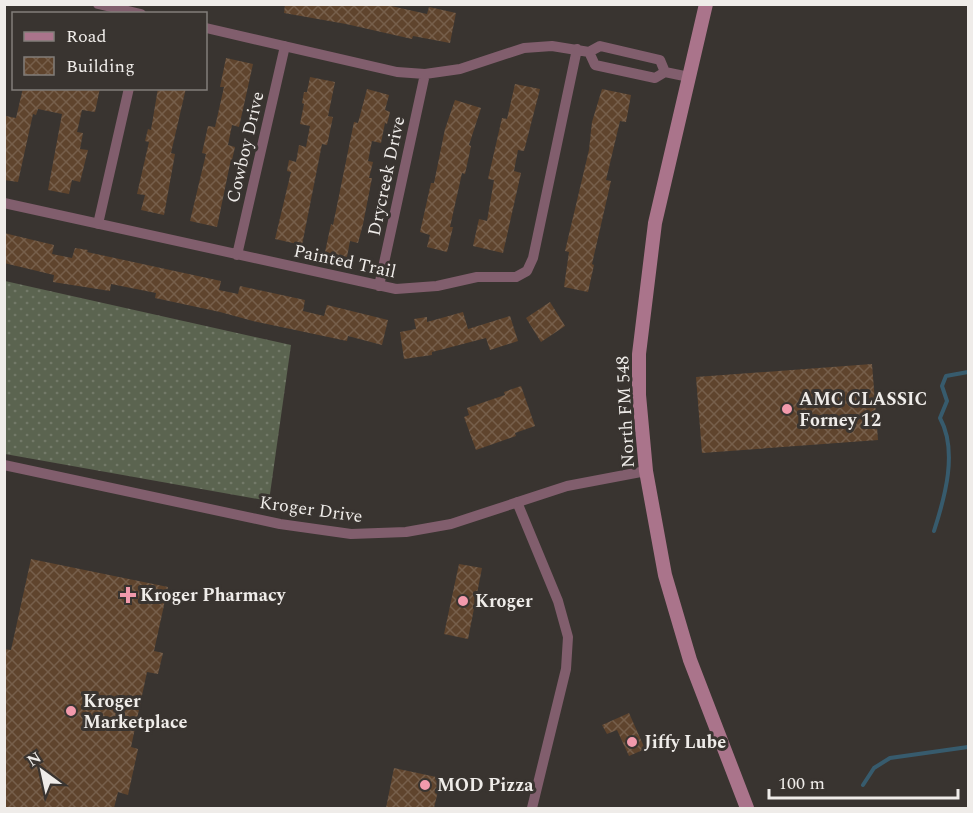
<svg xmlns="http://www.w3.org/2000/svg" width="973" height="813" viewBox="0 0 973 813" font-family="Spectral,serif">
  <defs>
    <pattern id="grass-dots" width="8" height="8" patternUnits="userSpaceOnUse" patternTransform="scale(1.5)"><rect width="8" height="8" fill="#5b6450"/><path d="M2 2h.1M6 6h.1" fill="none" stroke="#737a69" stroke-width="1.8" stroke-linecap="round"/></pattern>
    <pattern id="building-cross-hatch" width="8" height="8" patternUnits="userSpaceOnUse" patternTransform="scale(1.5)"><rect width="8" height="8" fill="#5f442d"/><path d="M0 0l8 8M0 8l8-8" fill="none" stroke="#765f4b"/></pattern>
  </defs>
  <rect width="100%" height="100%" fill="#393430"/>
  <!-- grass -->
  <path fill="url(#grass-dots)" d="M 5,281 L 291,345 L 269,501 L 5,454 Z"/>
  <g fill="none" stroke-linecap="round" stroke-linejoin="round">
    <!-- stream -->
    <path stroke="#375b6d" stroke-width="4" d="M 934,531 C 945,497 958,451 940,418 L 947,401 L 942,386 L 946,376 L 968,372
      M 863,785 L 874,768 L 890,758 L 968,747"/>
  </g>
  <!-- building -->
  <path fill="url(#building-cross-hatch)" d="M 285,4 L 382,4 L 427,14 L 429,7 L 456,13 L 450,43 L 413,36 L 412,39 L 346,24 L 284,13 Z
    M 226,58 L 253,64 L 239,127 L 232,125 L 228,145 L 235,147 L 232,160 L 231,159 L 217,227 L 190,221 L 206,154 L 202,153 L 208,126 L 215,127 L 224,87 L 220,87 Z
    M 310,77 L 335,82 L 328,116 L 333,117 L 327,145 L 322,144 L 302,245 L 275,239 L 291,172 L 287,171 L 289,160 L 296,162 L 299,145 L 306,147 L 310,126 L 300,124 L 304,104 L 302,103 L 304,92 L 307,92 Z
    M 515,84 L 540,89 L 524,151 L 518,150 L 514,171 L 521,173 L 503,253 L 473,246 L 479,219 L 487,221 L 494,180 L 488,179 L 502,118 L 507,119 Z
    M 23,88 L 100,88 L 95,112 L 82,110 L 77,132 L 83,133 L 80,149 L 88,150 L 80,182 L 72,180 L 69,194 L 48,190 L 62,114 L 38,109 L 36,115 L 33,114 L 18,182 L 4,180 L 4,123 L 6,116 L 16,118 Z
    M 158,88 L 186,88 L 171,153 L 175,154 L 164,215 L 141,210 L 145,195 L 137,194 L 149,142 L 145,141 L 148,129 L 151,130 Z
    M 367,89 L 389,95 L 385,110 L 390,112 L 387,124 L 385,123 L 381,143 L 372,141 L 368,161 L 373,162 L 369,178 L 372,178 L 363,224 L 358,243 L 350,241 L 347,257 L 325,252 L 331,224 L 333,225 L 354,122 L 358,123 Z
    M 602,89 L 631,95 L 626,122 L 620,121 L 606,180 L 611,181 L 592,264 L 594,265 L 588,292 L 564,287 L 569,252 L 565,251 L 589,150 L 592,122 Z
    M 455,100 L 481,108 L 469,145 L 471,146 L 465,174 L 462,173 L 450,227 L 453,227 L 447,252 L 427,247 L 430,235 L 420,232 L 431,183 L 434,183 L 445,129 Z
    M 4,233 L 54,245 L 52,254 L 72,258 L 75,248 L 88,250 L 87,252 L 221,281 L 219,290 L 238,294 L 240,286 L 305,300 L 303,311 L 324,316 L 327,305 L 388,320 L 382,345 L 348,336 L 347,341 L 253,321 L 220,312 L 155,298 L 156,293 L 111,284 L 110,291 L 53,282 L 54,275 L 4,263 Z
    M 550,302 L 565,326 L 541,342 L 526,318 Z
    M 463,312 L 468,329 L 510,316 L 518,341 L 490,350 L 486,338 L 432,352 L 432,355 L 404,359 L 400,332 L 416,329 L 414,319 L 427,317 L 427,322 Z
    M 872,364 L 878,440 L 702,453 L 696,377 Z
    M 521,386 L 535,426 L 515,433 L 516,436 L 476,450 L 464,417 L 469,415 L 467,408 L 505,395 L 504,392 Z
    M 31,559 L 168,587 L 154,651 L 163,653 L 158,674 L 147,672 L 131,747 L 138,749 L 128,795 L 118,792 L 114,808 L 4,808 L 4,649 L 11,650 Z
    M 459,564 L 482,568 L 468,639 L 444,634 Z
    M 629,713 L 645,749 L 629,756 L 617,730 L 607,734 L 602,725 Z
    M 394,768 L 441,778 L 434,808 L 386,808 Z"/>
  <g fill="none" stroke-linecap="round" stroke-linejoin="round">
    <!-- minor -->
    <path stroke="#815e6d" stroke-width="10" d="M 98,4 L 141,14
      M 206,28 L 397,72 L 425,74 L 460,69 L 524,48 L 552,46 L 589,52 L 600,46 L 660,60 L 665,72
      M 589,52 L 595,65 L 655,78 L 665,72 L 689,77
      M 4,203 L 396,289 L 437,286 L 477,277 L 516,277 L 527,271 L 533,258 L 577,49
      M 98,224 L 129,88
      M 237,255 L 285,46
      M 379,286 L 425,74
      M 4,465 L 280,524 L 351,534 L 406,532 L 451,524 L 567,486 L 646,471
      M 517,502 L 558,601 L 568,637 L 566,669 L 532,808"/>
    <!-- secondary -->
    <path stroke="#aa748b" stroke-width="14" d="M 706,4 L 655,223 L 639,354 L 639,395 L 646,471 L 665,575 L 690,660 L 747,808"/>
  </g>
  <!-- markers -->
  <g fill="#f29aac" stroke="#393430" stroke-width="2">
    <circle cx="787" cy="409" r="6"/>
    <path d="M125 586h6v6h6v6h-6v6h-6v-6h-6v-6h6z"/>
    <circle cx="463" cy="601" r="6"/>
    <circle cx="71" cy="711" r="6"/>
    <circle cx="632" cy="742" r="6"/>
    <circle cx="425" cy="785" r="6"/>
  </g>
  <g text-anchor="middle" stroke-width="6" stroke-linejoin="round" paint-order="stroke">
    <!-- street labels -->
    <g font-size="18" fill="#efece9" stroke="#393430">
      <text transform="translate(245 147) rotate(-77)" y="6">Cowboy Drive</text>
      <text transform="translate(386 176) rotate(-78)" y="6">Drycreek Drive</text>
      <text transform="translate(345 261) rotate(12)" y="6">Painted Trail</text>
      <text transform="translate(625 412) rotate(-93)" y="6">North FM 548</text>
      <text transform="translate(311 509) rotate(8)" y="6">Kroger Drive</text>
    </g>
    <!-- poi labels -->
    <g font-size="18" font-weight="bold" fill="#efece9" stroke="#393430" text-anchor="start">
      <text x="799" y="405">AMC CLASSIC<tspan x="799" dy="21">Forney 12</tspan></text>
      <text x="140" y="601">Kroger Pharmacy</text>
      <text x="475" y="607">Kroger</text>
      <text x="83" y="707">Kroger<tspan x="83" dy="21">Marketplace</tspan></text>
      <text x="644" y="748">Jiffy Lube</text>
      <text x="437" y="791">MOD Pizza</text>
    </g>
  </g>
  <!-- border -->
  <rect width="973" height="813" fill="none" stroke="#efece9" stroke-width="12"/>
  <!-- legend -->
  <rect x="12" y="12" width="195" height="78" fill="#393430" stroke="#827e7a" stroke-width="1.5"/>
  <rect x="24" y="32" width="30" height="9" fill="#aa748b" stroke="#827e7a" stroke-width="1.5"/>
  <text x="66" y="42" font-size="18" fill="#efece9">Road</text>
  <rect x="24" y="57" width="30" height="18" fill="url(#building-cross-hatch)" stroke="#827e7a" stroke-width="1.5"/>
  <text x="66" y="72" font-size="18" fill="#efece9">Building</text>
  <!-- north arrow -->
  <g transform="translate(42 771) rotate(327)" stroke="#393430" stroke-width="4.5" paint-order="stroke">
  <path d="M0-4.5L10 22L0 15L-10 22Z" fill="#efece9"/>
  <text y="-9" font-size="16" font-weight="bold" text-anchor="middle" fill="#efece9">N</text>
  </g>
  <!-- scale -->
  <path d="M769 789v9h189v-9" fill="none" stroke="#efece9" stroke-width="3"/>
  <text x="778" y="789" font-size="18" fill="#efece9" stroke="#393430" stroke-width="4.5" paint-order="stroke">100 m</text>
</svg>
